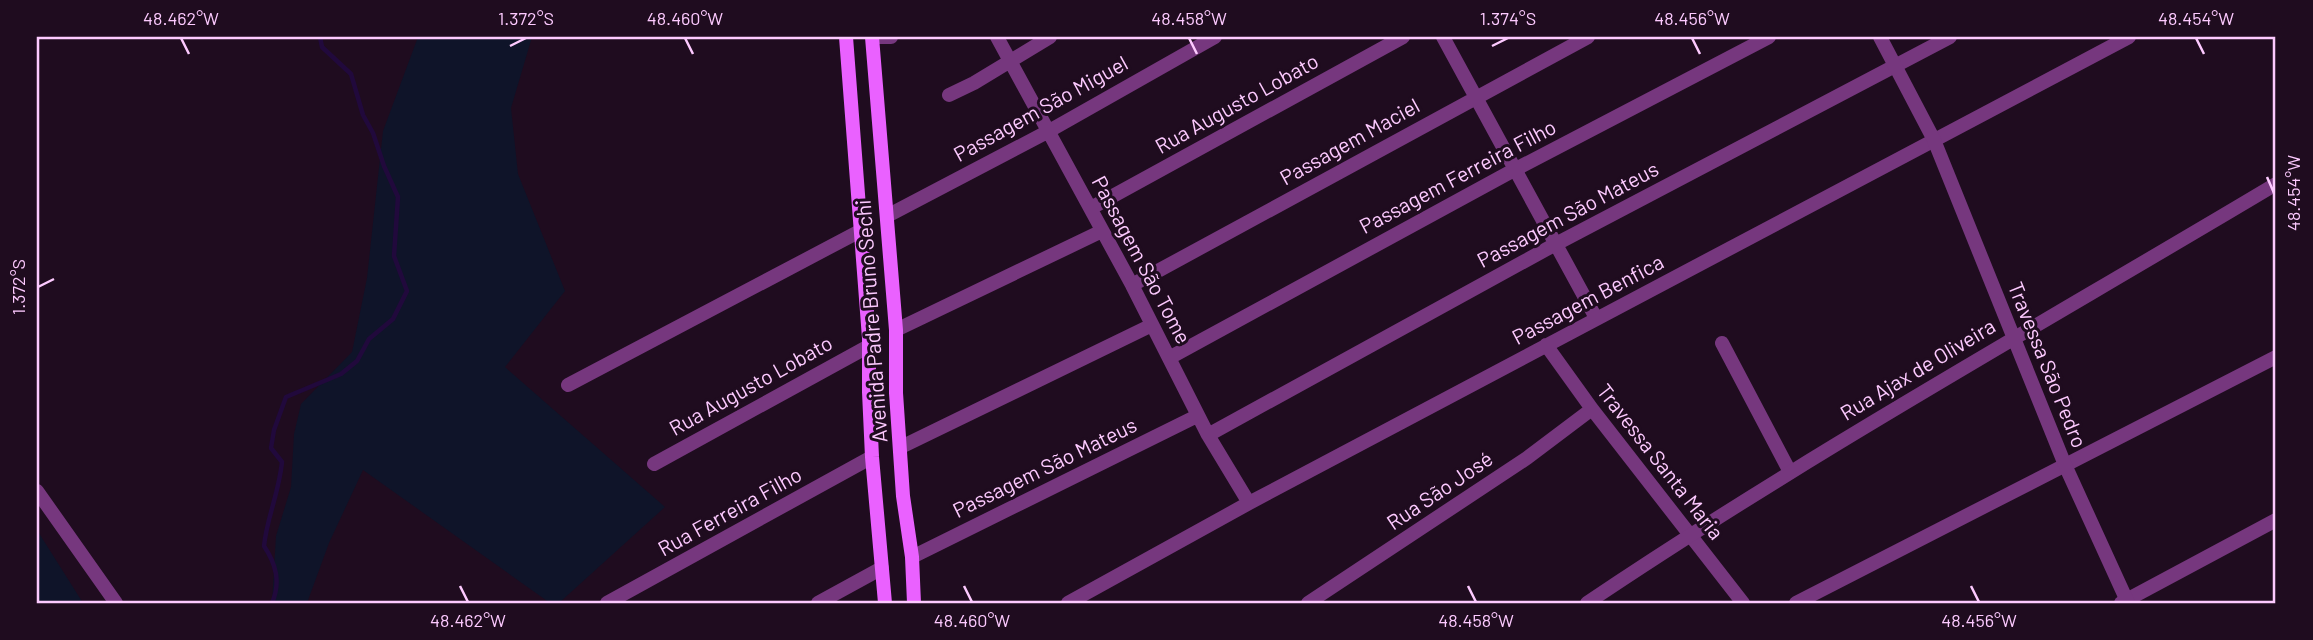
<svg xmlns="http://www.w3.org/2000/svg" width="2313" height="640" viewBox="0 0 2313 640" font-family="Barlow,sans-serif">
  <rect width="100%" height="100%" fill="#1f0c1f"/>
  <!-- green -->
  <path fill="#0f1429" d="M 418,37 L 532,37 L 511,108 L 518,174 L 565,291 L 505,367 L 665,507 L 559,603 L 550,603 L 363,470 L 329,543 L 307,603 L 272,603 L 276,536 L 291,487 L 294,434 L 301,404 L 352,352 L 367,278 L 383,131 Z
    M 37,530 L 83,603 L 37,603 Z"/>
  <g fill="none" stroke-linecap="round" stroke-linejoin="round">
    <!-- stream -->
    <path stroke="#21093c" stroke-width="4.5" d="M 272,603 C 281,582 276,564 264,546 C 267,517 279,493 282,462 L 271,448 L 274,430 L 286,397 L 341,374 L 357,361 L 369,339 L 393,319 L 407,291 L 394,256 L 398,197 L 384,166 L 373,133 L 363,115 L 351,74 L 322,47 L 320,37"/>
    <!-- minor -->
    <path stroke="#76377e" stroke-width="14" d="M 876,37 L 891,37
      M 997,37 L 1132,285 L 1208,435 L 1249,503
      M 1443,37 L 1596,318
      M 949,95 L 974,83 L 1050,37
      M 1091,208 L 1403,37
      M 887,216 L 1049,131 L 1215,37
      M 1132,285 L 1588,37
      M 896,330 L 1102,231
      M 1722,343 L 1790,472
      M 1546,345 L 1592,409 L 1743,603
      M 1169,358 L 1514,170 L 1769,37
      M 568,385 L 862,230
      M 1208,435 L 1554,245 L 1950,37
      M 901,447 L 1152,325
      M 654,464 L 869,346
      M 37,491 L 116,603
      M 912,557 L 1197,416
      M 607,603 L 872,457
      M 818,603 L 882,568
      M 1068,603 L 1249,503 L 2129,37
      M 1308,603 L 1527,458 L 1592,409
      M 1796,603 L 2276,357
      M 2121,603 L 2276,520"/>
    <!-- tertiary -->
    <path stroke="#76377e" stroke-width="14" d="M 1880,37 L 1934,140 L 2065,465 L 2128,603
      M 1587,603 C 1810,453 2045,322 2276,184"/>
    <!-- secondary -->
    <path stroke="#ea61ff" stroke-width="14" d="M 846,37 L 869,338 L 869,392 L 872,457 L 885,603
      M 872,37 L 896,330 L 896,393 L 903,496 L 912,557 L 914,603"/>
  </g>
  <!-- ticks -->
  <path fill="none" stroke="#fdcaff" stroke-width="2.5" d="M 181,38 L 189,54M 685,38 L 693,54M 1189,38 L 1197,54M 1692,38 L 1700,54M 2196,38 L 2204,54M 510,46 L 526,38M 1492,46 L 1508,38M 2267,177 L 2274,193M 38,287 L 54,279M 460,586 L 468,602M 964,586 L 972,602M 1468,586 L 1476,602M 1971,586 L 1979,602"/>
  <g text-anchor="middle" stroke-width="6" stroke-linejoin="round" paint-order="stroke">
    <!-- street labels -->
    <g font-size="21" fill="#fdcaff" stroke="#1f0c1f">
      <text transform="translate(1237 104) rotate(-29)" y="7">Rua Augusto Lobato</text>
      <text transform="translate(1041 109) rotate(-29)" y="7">Passagem São Miguel</text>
      <text transform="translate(1350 142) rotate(-29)" y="7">Passagem Maciel</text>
      <text transform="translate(1458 177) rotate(-28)" y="7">Passagem Ferreira Filho</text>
      <text transform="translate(1568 215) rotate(-28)" y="7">Passagem São Mateus</text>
      <text transform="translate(1141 260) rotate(62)" y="7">Passagem São Tome</text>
      <text transform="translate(1588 300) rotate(-28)" y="7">Passagem Benfica</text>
      <text transform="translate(872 321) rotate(-94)" y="7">Avenida Padre Bruno Sechi</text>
      <text transform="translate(2047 365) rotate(68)" y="7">Travessa São Pedro</text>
      <text transform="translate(1918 370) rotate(-31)" y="7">Rua Ajax de Oliveira</text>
      <text transform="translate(751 386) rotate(-29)" y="7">Rua Augusto Lobato</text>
      <text transform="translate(1660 462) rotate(52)" y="7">Travessa Santa Maria</text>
      <text transform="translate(1045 468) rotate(-26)" y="7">Passagem São Mateus</text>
      <text transform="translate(1440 491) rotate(-34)" y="7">Rua São José</text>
      <text transform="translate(730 512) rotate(-29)" y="7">Rua Ferreira Filho</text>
    </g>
  </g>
  <!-- border -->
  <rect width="2313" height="640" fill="none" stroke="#1f0c1f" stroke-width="77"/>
  <rect x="38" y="38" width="2236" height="564" fill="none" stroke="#fdcaff" stroke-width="2.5"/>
  <g font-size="18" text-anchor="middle" fill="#fdcaff">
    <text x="181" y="25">48.462°W</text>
    <text x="526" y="25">1.372°S</text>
    <text x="685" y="25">48.460°W</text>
    <text x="1189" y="25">48.458°W</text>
    <text x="1508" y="25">1.374°S</text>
    <text x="1692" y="25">48.456°W</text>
    <text x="2196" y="25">48.454°W</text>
    <text transform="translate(2294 193) rotate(-90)" y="6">48.454°W</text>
    <text transform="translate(19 287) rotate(-90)" y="6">1.372°S</text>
    <text x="468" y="627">48.462°W</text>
    <text x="972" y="627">48.460°W</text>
    <text x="1476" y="627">48.458°W</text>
    <text x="1979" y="627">48.456°W</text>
  </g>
</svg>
